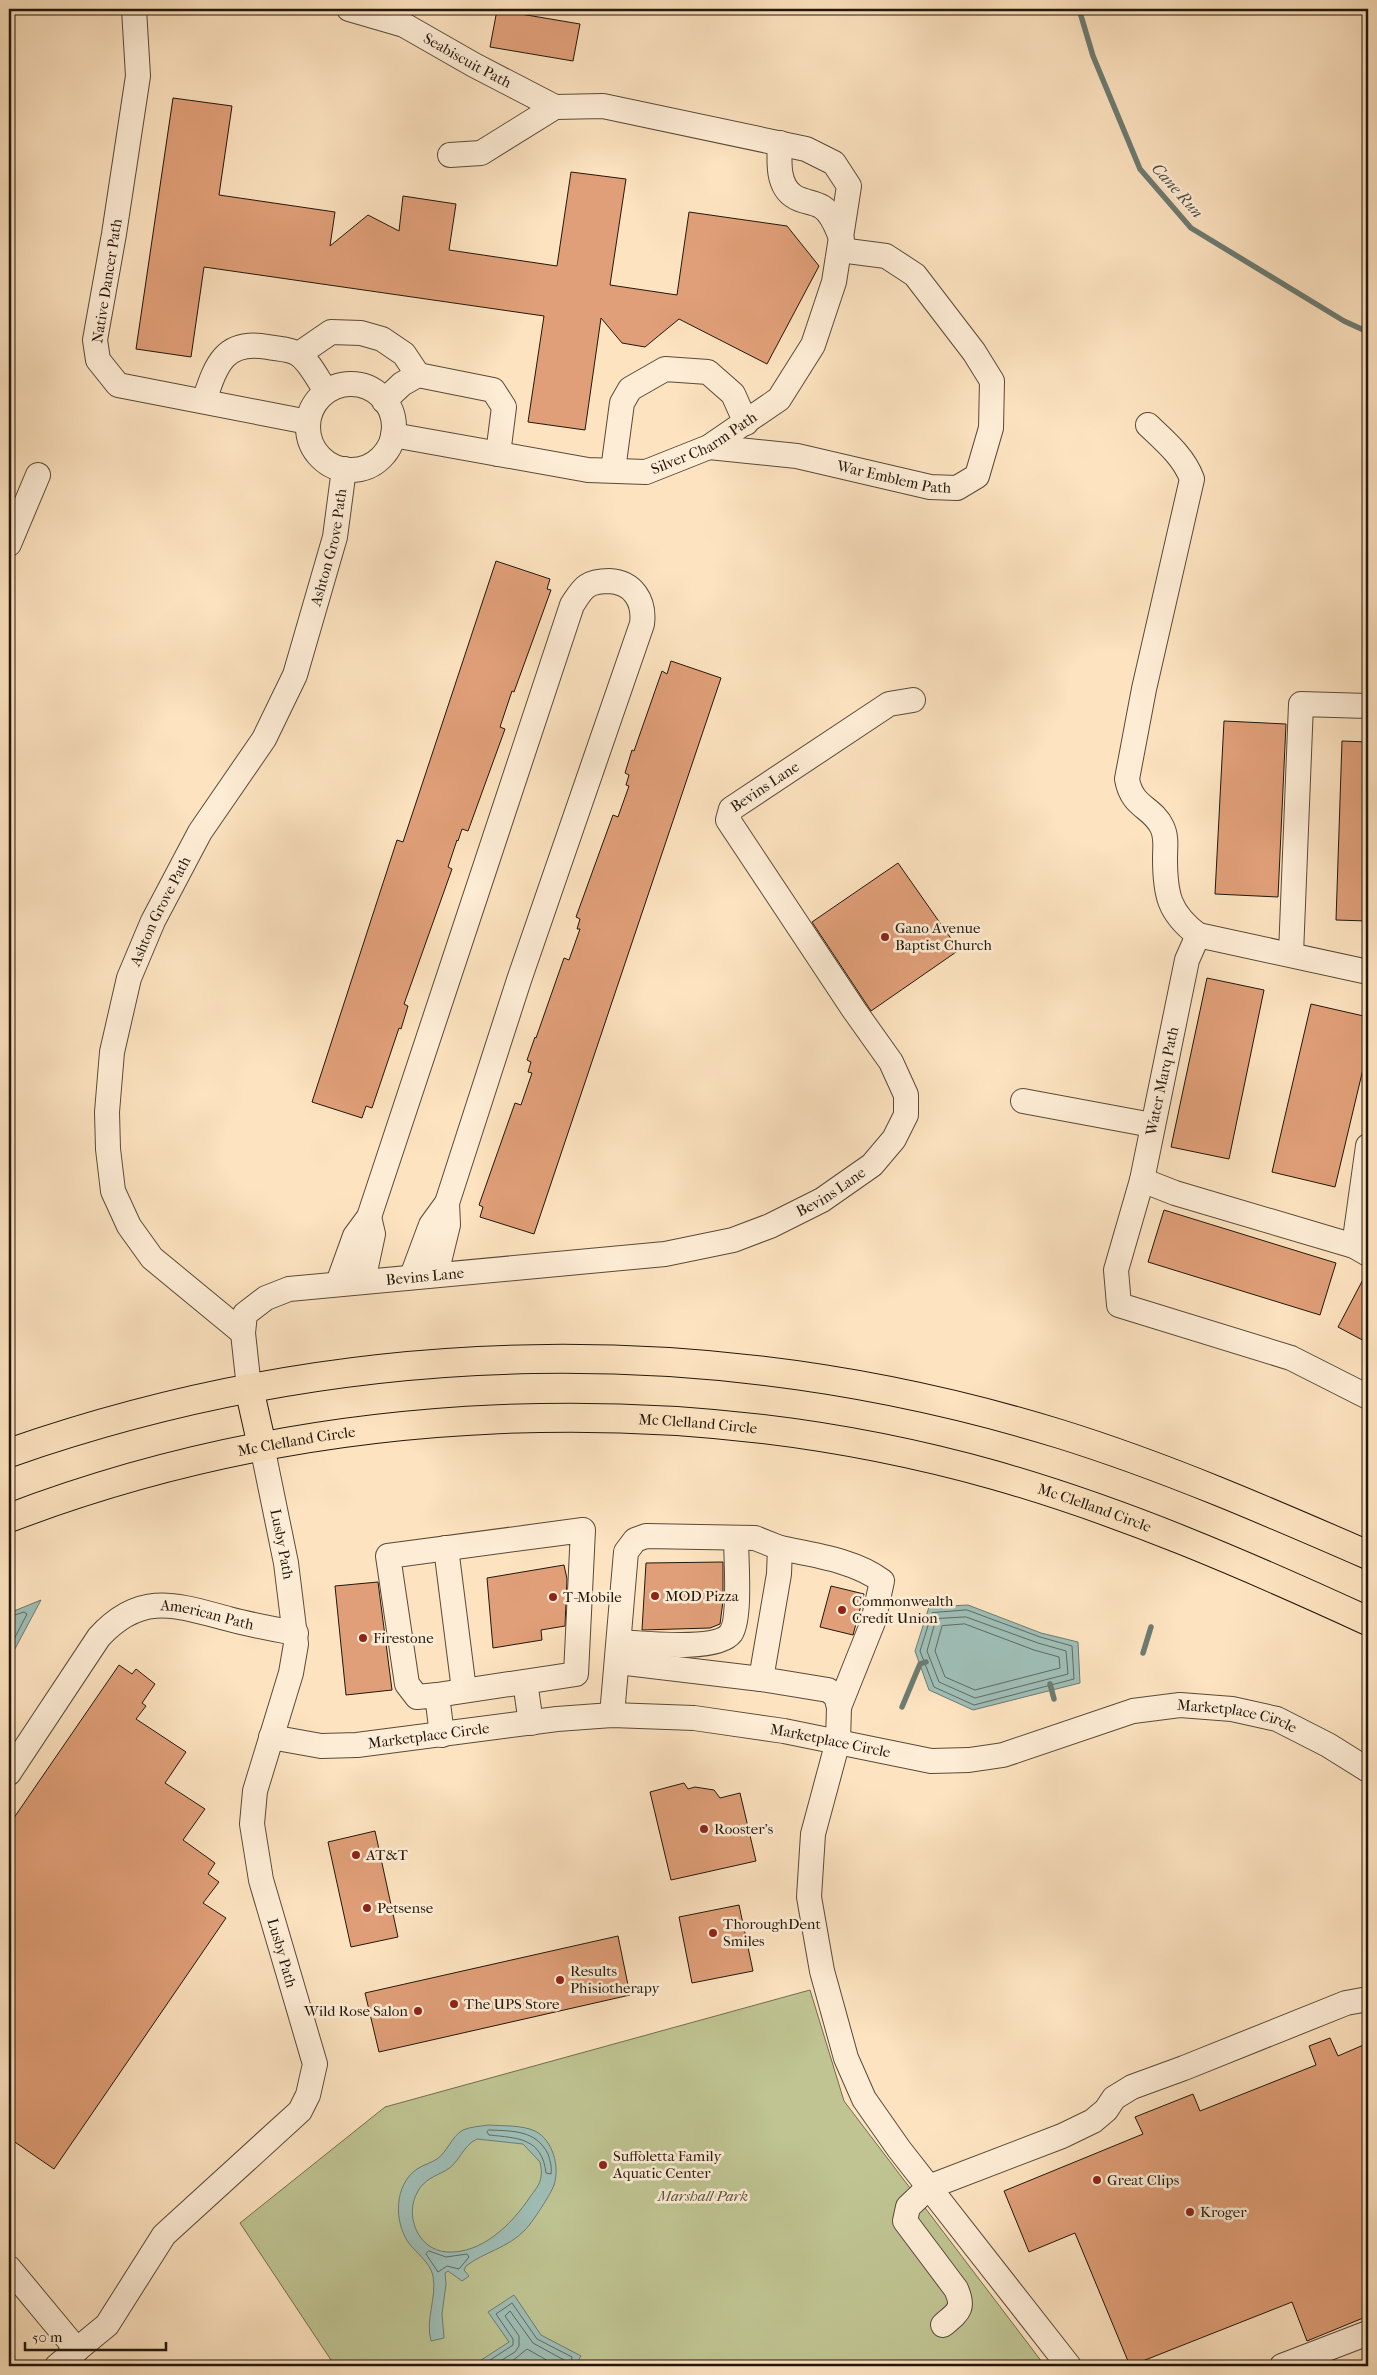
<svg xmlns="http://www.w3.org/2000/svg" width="1377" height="2375" viewBox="0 0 1377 2375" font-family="'IM FELL French Canon',serif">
  <rect width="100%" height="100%" fill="#fde3c0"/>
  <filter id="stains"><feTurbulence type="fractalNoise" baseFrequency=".004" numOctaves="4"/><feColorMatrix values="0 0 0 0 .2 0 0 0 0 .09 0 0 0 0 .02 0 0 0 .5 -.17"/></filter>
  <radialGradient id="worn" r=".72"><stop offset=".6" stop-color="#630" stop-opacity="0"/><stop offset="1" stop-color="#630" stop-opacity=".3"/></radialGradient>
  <!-- green -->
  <path fill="#bfc492" stroke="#706e4e" d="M 810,1990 L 844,2101 L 1045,2366 L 335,2366 L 240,2223 L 385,2107 Z"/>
  <!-- water -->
  <path fill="#9fbeb6" stroke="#6d7b72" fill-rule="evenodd" d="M 41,1600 L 9,1660 L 9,1613 Z
    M 968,1605 L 1041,1633 L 1078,1642 L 1080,1683 L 973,1710 L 929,1690 L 915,1651 L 929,1607 Z
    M 489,2125 C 503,2126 522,2125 535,2131 C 553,2140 560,2167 554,2185 C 551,2194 532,2223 525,2230 C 508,2248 484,2252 466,2266 L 464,2270 L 469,2276 L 462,2281 L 448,2271 L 445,2273 L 446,2284 L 442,2314 L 444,2338 L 431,2341 C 425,2319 437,2298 433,2276 C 430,2262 416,2253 408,2242 C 394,2221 394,2185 417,2169 C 423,2165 431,2163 437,2159 C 448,2151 451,2137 463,2130 C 470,2127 481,2126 489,2125 ZM 477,2139 L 523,2144 L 540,2162 C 541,2167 542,2172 541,2177 C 540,2185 534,2191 530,2197 C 512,2224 482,2254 447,2252 C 417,2250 404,2214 418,2191 C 424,2180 435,2176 445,2171 C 460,2163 462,2146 477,2139 Z
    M 514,2295 L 541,2335 L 581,2356 L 575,2366 L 472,2366 L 509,2342 L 488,2312 Z"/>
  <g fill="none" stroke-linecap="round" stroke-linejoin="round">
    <!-- shore -->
    <path stroke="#606a60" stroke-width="1" d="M 967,1610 L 1040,1637 L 1072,1646 L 1074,1679 L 974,1705 L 934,1687 L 920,1651 L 932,1613 Z
      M 9,1617 L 24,1612 L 27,1614 L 9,1649
      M 966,1617 L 1038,1643 L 1066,1651 L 1068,1674 L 975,1698 L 939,1682 L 927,1651 L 936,1619 Z
      M 965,1624 L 1034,1650 L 1059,1657 L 1060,1668 L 975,1690 L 945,1677 L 935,1651 L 942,1626 Z
      M 489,2130 C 513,2131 536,2130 548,2154 C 550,2160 552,2167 551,2174 L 546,2173 C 542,2138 518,2138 489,2135 L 487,2132 Z
      M 429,2251 L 446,2257 L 467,2254 L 469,2257 L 459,2269 L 447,2266 L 438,2272 L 426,2254 Z
      M 481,2366 L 513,2345 L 513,2339 L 496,2314 L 512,2303 L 537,2339 L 572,2357 L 571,2366
      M 492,2366 L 515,2352 L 519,2346 L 519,2336 L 505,2316 L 510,2311 L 533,2343 L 564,2360 L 565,2366
      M 506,2366 L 527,2349 L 557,2366"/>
    <!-- stream -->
    <path stroke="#6d7b72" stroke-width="5.5" d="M 1079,9 L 1093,56 L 1140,169 L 1191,228 L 1344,321 L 1368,332
      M 1143,1653 L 1151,1627
      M 1050,1684 L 1054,1699
      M 902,1707 L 920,1664 L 926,1662"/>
  </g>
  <!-- building -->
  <path fill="#e09f78" stroke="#22170b" d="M 497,10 L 580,24 L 573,61 L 490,47 Z
    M 173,98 L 232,106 L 219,195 L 335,212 L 330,246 L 368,215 L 399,231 L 403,196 L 456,204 L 449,250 L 557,266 L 571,172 L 626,179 L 610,285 L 677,295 L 689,212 L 787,226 L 819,266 L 767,364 L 679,319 L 645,347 L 622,343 L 601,318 L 585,430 L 528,422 L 544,316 L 204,267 L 191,357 L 136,349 Z
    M 496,561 L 550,579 L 547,589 L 551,590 L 514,692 L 512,691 L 500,727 L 505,729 L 468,831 L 462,829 L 458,841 L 457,840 L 448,867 L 452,869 L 404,1004 L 408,1006 L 401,1029 L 399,1028 L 372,1108 L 366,1106 L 362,1118 L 312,1102 L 397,840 L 403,842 Z
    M 671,661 L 721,678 L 534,1234 L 480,1217 L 483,1207 L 479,1205 L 515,1103 L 521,1105 L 532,1073 L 528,1072 L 531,1062 L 527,1060 L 535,1037 L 536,1038 L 564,958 L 569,960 L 580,929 L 577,929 L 580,919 L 576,917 L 613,815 L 618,817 L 629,786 L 626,785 L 629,775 L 625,773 L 632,750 L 634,751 L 662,671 L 667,674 Z
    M 1224,721 L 1286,724 L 1278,897 L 1215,894 Z
    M 1342,741 L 1368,742 L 1368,921 L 1336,920 Z
    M 898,863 L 959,950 L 871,1011 L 812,922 Z
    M 1207,978 L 1264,990 L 1229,1159 L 1171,1147 Z
    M 1311,1004 L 1368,1017 L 1368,1048 L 1335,1187 L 1272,1172 Z
    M 1164,1210 L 1336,1263 L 1320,1315 L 1148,1262 Z
    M 1368,1270 L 1368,1343 L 1338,1327 Z
    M 723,1562 L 723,1601 L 720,1624 L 710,1628 L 642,1630 L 646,1563 Z
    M 564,1565 L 567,1579 L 565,1626 L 541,1630 L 542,1640 L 493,1648 L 487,1578 Z
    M 378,1582 L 392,1690 L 346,1695 L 335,1586 Z
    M 831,1586 L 864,1594 L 853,1635 L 820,1627 Z
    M 119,1665 L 132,1674 L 136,1669 L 155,1684 L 142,1703 L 146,1706 L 136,1719 L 186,1752 L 165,1783 L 205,1809 L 183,1840 L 215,1863 L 208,1874 L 219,1882 L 203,1903 L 226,1918 L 54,2169 L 9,2138 L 9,1825 Z
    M 684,1783 L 688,1789 L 695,1787 L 714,1790 L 720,1798 L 740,1793 L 756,1861 L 671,1880 L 650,1792 Z
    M 375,1831 L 398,1937 L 351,1947 L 328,1842 Z
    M 739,1905 L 753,1971 L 692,1983 L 679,1917 Z
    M 618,1936 L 630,1995 L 379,2052 L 365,1993 Z
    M 1330,2038 L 1338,2056 L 1368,2043 L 1368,2316 L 1307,2341 L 1292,2302 L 1130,2366 L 1075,2233 L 1029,2252 L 1004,2191 L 1143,2134 L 1135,2117 L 1193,2094 L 1200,2111 L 1316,2065 L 1309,2046 Z"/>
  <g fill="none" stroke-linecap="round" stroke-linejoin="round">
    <!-- minor casing -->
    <g stroke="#594a38" stroke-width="26">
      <g id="minor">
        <path d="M 134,9 L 138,76 L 114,234 L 95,340 L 98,360 L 118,385 L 308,422"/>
        <path id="s1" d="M 349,9 L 404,25 L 474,65 L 555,107"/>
        <path d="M 780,143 C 779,161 777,187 795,197 C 803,202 814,202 822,207 C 833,214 837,229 842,240"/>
        <path d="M 299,354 L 331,332 L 361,333 L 382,339 L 404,354 L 418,375"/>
        <circle cx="351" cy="427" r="43"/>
        <path d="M 204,401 C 216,365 224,339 268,347 C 278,349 290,349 298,354 C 310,362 318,380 326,391"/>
        <path d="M 384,401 L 402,384 L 418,375 L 493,390 L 504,407 L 498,454"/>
        <path d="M 1148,425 C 1165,441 1184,457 1192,479 L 1144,689 L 1127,779 C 1132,808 1152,806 1162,827 C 1167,837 1165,848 1165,858 C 1165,895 1169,913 1198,935"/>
        <path id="s2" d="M 393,435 L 588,470 L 646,472 L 709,447 L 779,399 L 813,345 L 834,282 L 849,186 L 834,163 L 806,149 L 603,106 L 555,107 L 481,153 L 450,155"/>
        <path id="s3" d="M 709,447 L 797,456 L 930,487 L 957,488 L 977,476 L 991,428 L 992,381 L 974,352 L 915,275 L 886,256 L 840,250"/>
        <path d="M 613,470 L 622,403 L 630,389 L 665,369 L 708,372 L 733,394 L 746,423"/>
        <path d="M 9,544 L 38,475"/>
        <path d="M 1291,954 L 1301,704 L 1368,706"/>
        <path d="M 1368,972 L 1198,935 L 1187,960 L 1142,1180 L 1175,1193 L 1354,1246 L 1368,1254"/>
        <path d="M 1023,1101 L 1152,1125"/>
        <path d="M 1142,1180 L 1116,1270 L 1119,1305 L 1291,1358 L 1368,1397"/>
        <path d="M 1354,1246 L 1368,1146"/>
        <path d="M 412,1276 L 431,1225 L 447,1203"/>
        <path d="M 363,1281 L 373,1234 L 369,1217"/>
        <path d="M 338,1283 L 355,1236 L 369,1217 L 572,605 C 576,599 581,590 587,586 C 593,582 601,581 609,581 C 633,582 645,601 642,624 L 519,980 L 447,1203 L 448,1225 L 436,1274"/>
        <path id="s4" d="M 243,1333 L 152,1258 L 129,1226 L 113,1191 L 108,1149 L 107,1112 L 112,1052 L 129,978 L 153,921 L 200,832 L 264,739 L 295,675 L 335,537 L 344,469"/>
        <path id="s5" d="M 249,1388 L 243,1333 L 245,1314 L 266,1298 L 289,1289 L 665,1254 L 733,1240 L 770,1226 L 822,1200 L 872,1165 L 894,1139 L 906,1115 L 906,1095 L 891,1062 L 854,1010 L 728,820 L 731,809 L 889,704 L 913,700"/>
        <path d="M 446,1548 L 464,1690"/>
        <path d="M 780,1548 C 813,1555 854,1560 882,1581 L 873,1622 L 839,1707"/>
        <path d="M 619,1642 C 642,1643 717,1652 731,1633 C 741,1618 736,1558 736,1538"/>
        <path d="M 618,1662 L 761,1679"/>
        <path d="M 525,1682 L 531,1723"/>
        <path d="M 437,1695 L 576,1674 L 583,1530 L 388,1556 L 407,1684 L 417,1697 L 437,1695 L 442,1735"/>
        <path d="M 612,1715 L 626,1552 L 635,1540 L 646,1536 L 755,1538 L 780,1548 L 779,1574 L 761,1679 L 828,1690 L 836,1696 L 839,1707 L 838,1741 L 813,1834 L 809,1897 L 822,1971 L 846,2058 L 864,2099 L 899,2149 L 1069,2366"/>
        <path id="s6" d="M 271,1737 L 321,1746 L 357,1745 L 557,1719 L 612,1715 L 694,1718 L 784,1731 L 931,1761 L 969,1760 L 1003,1755 L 1133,1711 L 1180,1705 L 1232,1709 L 1277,1719 L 1328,1745 L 1368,1770"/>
        <path id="s7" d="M 9,1773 L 99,1637 C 141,1591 176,1605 229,1619 C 251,1625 273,1629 296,1633"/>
        <path d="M 9,2268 L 77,2350"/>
        <path d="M 943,2325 C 958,2312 965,2309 956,2289 L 905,2221 L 908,2207 L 929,2187 L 1062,2136 L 1093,2121 L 1106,2110 L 1114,2098 L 1132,2087 L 1184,2068 L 1346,2003 L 1368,1999"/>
        <path d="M 57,2366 L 107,2325 L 164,2235 L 300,2111 L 308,2095 L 315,2064 L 261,1880 L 252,1824 L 255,1791 L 291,1673 L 296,1644 L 286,1563 L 262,1446"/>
        <path d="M 1282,2366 L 1368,2333"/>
      </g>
    </g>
    <!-- highway casing -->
    <g stroke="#22170b" stroke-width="30">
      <g id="highway">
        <path d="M 249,1388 L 262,1446"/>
        <path d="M 9,1453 C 350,1334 715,1328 1060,1434 C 1166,1467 1267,1511 1368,1555"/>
        <path id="s8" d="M 9,1518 C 316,1401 677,1386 994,1475 C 1124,1512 1246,1565 1368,1621"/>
      </g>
    </g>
    <!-- minor -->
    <use href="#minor" stroke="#feedd6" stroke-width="24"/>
    <!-- highway -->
    <use href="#highway" stroke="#fde3c0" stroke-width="28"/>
  </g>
  <!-- markers -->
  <g fill="#8f2418" stroke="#feedd6" stroke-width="2">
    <circle cx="885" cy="937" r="5"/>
    <circle cx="655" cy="1596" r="5"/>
    <circle cx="553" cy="1597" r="5"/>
    <circle cx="842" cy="1610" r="5"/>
    <circle cx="363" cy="1638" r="5"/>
    <circle cx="704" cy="1829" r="5"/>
    <circle cx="356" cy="1855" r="5"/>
    <circle cx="367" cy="1908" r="5"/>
    <circle cx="713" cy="1933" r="5"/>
    <circle cx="560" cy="1980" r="5"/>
    <circle cx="454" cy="2004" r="5"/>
    <circle cx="418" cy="2011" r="5"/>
    <circle cx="603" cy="2165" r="5"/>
    <circle cx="1097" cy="2180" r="5"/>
    <circle cx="1190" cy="2212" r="5"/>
  </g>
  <g text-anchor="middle" stroke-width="5" stroke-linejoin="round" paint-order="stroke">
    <!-- street labels -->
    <g font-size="15" fill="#22170b" stroke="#feedd6">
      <text dy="5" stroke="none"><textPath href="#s1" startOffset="130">Seabiscuit Path</textPath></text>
      <text transform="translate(107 281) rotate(-81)" y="5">Native Dancer Path</text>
      <text dy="5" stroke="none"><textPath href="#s2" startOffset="321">Silver Charm Path</textPath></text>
      <text dy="5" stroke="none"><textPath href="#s3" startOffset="188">War Emblem Path</textPath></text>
      <text dy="5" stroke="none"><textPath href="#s4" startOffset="890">Ashton Grove Path</textPath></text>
      <text dy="5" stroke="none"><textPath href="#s5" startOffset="1192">Bevins Lane</textPath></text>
      <text dy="5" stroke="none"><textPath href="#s4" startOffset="485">Ashton Grove Path</textPath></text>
      <text transform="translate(1162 1081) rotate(-78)" y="5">Water Marq Path</text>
      <text dy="5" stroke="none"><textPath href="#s5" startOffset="682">Bevins Lane</textPath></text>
      <text dy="5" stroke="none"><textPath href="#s5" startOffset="262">Bevins Lane</textPath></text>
      <text dy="5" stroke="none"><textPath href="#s8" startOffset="701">Mc Clelland Circle</textPath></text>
      <text dy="5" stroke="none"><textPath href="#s8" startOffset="298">Mc Clelland Circle</textPath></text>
      <text dy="5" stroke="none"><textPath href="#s8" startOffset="1108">Mc Clelland Circle</textPath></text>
      <text transform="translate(282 1544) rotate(79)" y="5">Lusby Path</text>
      <text dy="5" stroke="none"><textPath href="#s7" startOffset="282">American Path</textPath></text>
      <text dy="5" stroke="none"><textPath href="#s6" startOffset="982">Marketplace Circle</textPath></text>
      <text dy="5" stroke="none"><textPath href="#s6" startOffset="159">Marketplace Circle</textPath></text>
      <text dy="5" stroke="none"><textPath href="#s6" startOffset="564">Marketplace Circle</textPath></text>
      <text transform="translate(282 1953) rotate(74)" y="5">Lusby Path</text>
    </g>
    <!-- poi labels -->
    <g font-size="15" fill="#22170b" stroke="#feedd6" text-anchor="start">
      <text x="895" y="933">Gano Avenue<tspan x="895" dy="17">Baptist Church</tspan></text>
      <text x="665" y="1601">MOD Pizza</text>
      <text x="563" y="1602">T-Mobile</text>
      <text x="852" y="1606">Commonwealth<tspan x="852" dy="17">Credit Union</tspan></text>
      <text x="373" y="1643">Firestone</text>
      <text x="714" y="1834">Rooster’s</text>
      <text x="366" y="1860">AT&amp;T</text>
      <text x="377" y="1913">Petsense</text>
      <text x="723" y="1929">ThoroughDent<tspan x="723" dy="17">Smiles</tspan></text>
      <text x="570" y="1976">Results<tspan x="570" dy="17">Phisiotherapy</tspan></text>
      <text x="464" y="2009">The UPS Store</text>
      <text x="408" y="2016" text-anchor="end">Wild Rose Salon</text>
      <text x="613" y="2161">Suffoletta Family<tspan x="613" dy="17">Aquatic Center</tspan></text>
      <text x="1107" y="2185">Great Clips</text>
      <text x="1200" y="2217">Kroger</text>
    </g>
    <!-- park labels -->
    <g font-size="15" font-style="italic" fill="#59543a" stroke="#feedd6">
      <text x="703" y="2201">Marshall Park</text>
    </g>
    <!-- water labels -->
    <g font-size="16" font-style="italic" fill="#4e5147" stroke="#feedd6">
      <text transform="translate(1178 190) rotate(48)" y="6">Cane Run</text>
    </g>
  </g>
  <!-- margin -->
  <rect width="1377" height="2375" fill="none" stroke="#fde3c0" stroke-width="30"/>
  <rect x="10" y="10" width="1357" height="2355" fill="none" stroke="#22170b" stroke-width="2.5"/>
  <rect x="15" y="15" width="1347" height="2345" fill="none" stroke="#22170b"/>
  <!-- scale -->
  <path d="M25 2342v8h141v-8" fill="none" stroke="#22170b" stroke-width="2.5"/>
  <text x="32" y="2342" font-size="15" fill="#22170b" stroke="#feedd6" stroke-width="4" paint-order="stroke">50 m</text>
  <rect width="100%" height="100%" filter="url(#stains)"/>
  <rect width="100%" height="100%" fill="url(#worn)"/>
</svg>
